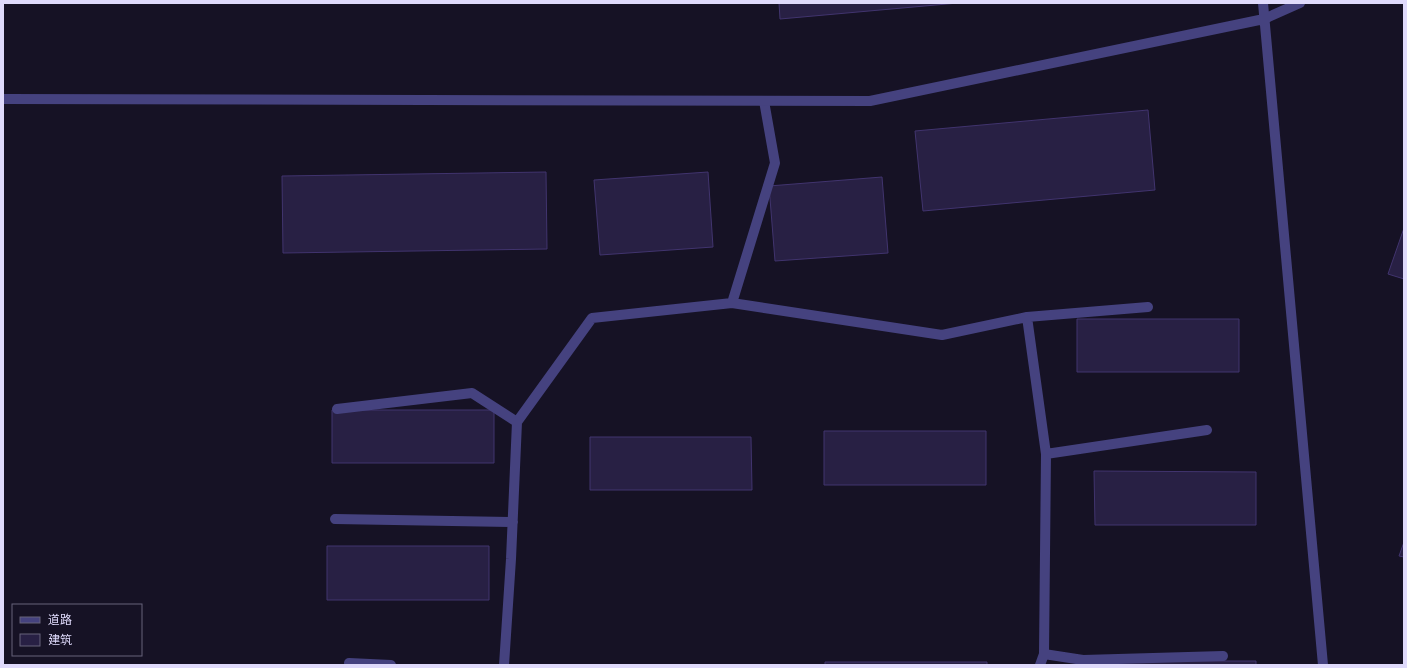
<svg xmlns="http://www.w3.org/2000/svg" width="1407" height="668" viewBox="0 0 1407 668" font-family="'Golos Text','Noto Sans SC',sans-serif">
  <rect width="100%" height="100%" fill="#161225"/>
  <!-- building -->
  <path fill="#282044" stroke="#41346e" d="M 779,3 L 958,3 L 780,19 Z
    M 1148,110 L 1155,190 L 923,211 L 915,131 Z
    M 546,172 L 547,249 L 283,253 L 282,176 Z
    M 708,172 L 713,247 L 600,255 L 594,180 Z
    M 882,177 L 888,253 L 775,261 L 769,186 Z
    M 1404,228 L 1404,279 L 1388,274 Z
    M 1077,319 L 1239,319 L 1239,372 L 1077,372 Z
    M 332,410 L 494,410 L 494,463 L 332,463 Z
    M 824,431 L 986,431 L 986,485 L 824,485 Z
    M 590,437 L 751,437 L 752,490 L 590,490 Z
    M 1094,471 L 1256,472 L 1256,525 L 1095,525 Z
    M 1404,542 L 1404,557 L 1399,556 Z
    M 327,546 L 489,546 L 489,600 L 327,600 Z
    M 1095,661 L 1256,661 L 1256,665 L 1095,665 Z
    M 825,662 L 987,662 L 987,665 L 825,665 Z"/>
  <g fill="none" stroke-linecap="round" stroke-linejoin="round">
    <!-- minor -->
    <path stroke="#45427f" stroke-width="10" d="M 732,303 L 775,163 L 764,101
      M 1027,317 L 1148,307
      M 337,409 L 472,393 L 517,422
      M 1046,454 L 1207,430
      M 335,519 L 513,522
      M 1044,654 L 1083,660 L 1223,656
      M 349,663 L 391,665
      M 504,665 L 511,559 L 517,422 L 592,318 L 732,303 L 942,335 L 1027,317 L 1046,454 L 1044,654 L 1040,665"/>
    <!-- tertiary -->
    <path stroke="#45427f" stroke-width="10" d="M 1263,3 L 1323,665
      M 3,99 L 870,101 L 1264,19 L 1300,3"/>
  </g>
  <!-- border -->
  <rect width="1407" height="668" fill="none" stroke="#dfdafb" stroke-width="8"/>
  <!-- legend -->
  <rect x="12" y="604" width="130" height="52" fill="#161225" stroke="#66627b"/>
  <rect x="20" y="617" width="20" height="6" fill="#45427f" stroke="#66627b"/>
  <text x="48" y="624" font-size="12" fill="#dfdafb">道路</text>
  <rect x="20" y="634" width="20" height="12" fill="#282044" stroke="#66627b"/>
  <text x="48" y="644" font-size="12" fill="#dfdafb">建筑</text>
</svg>
